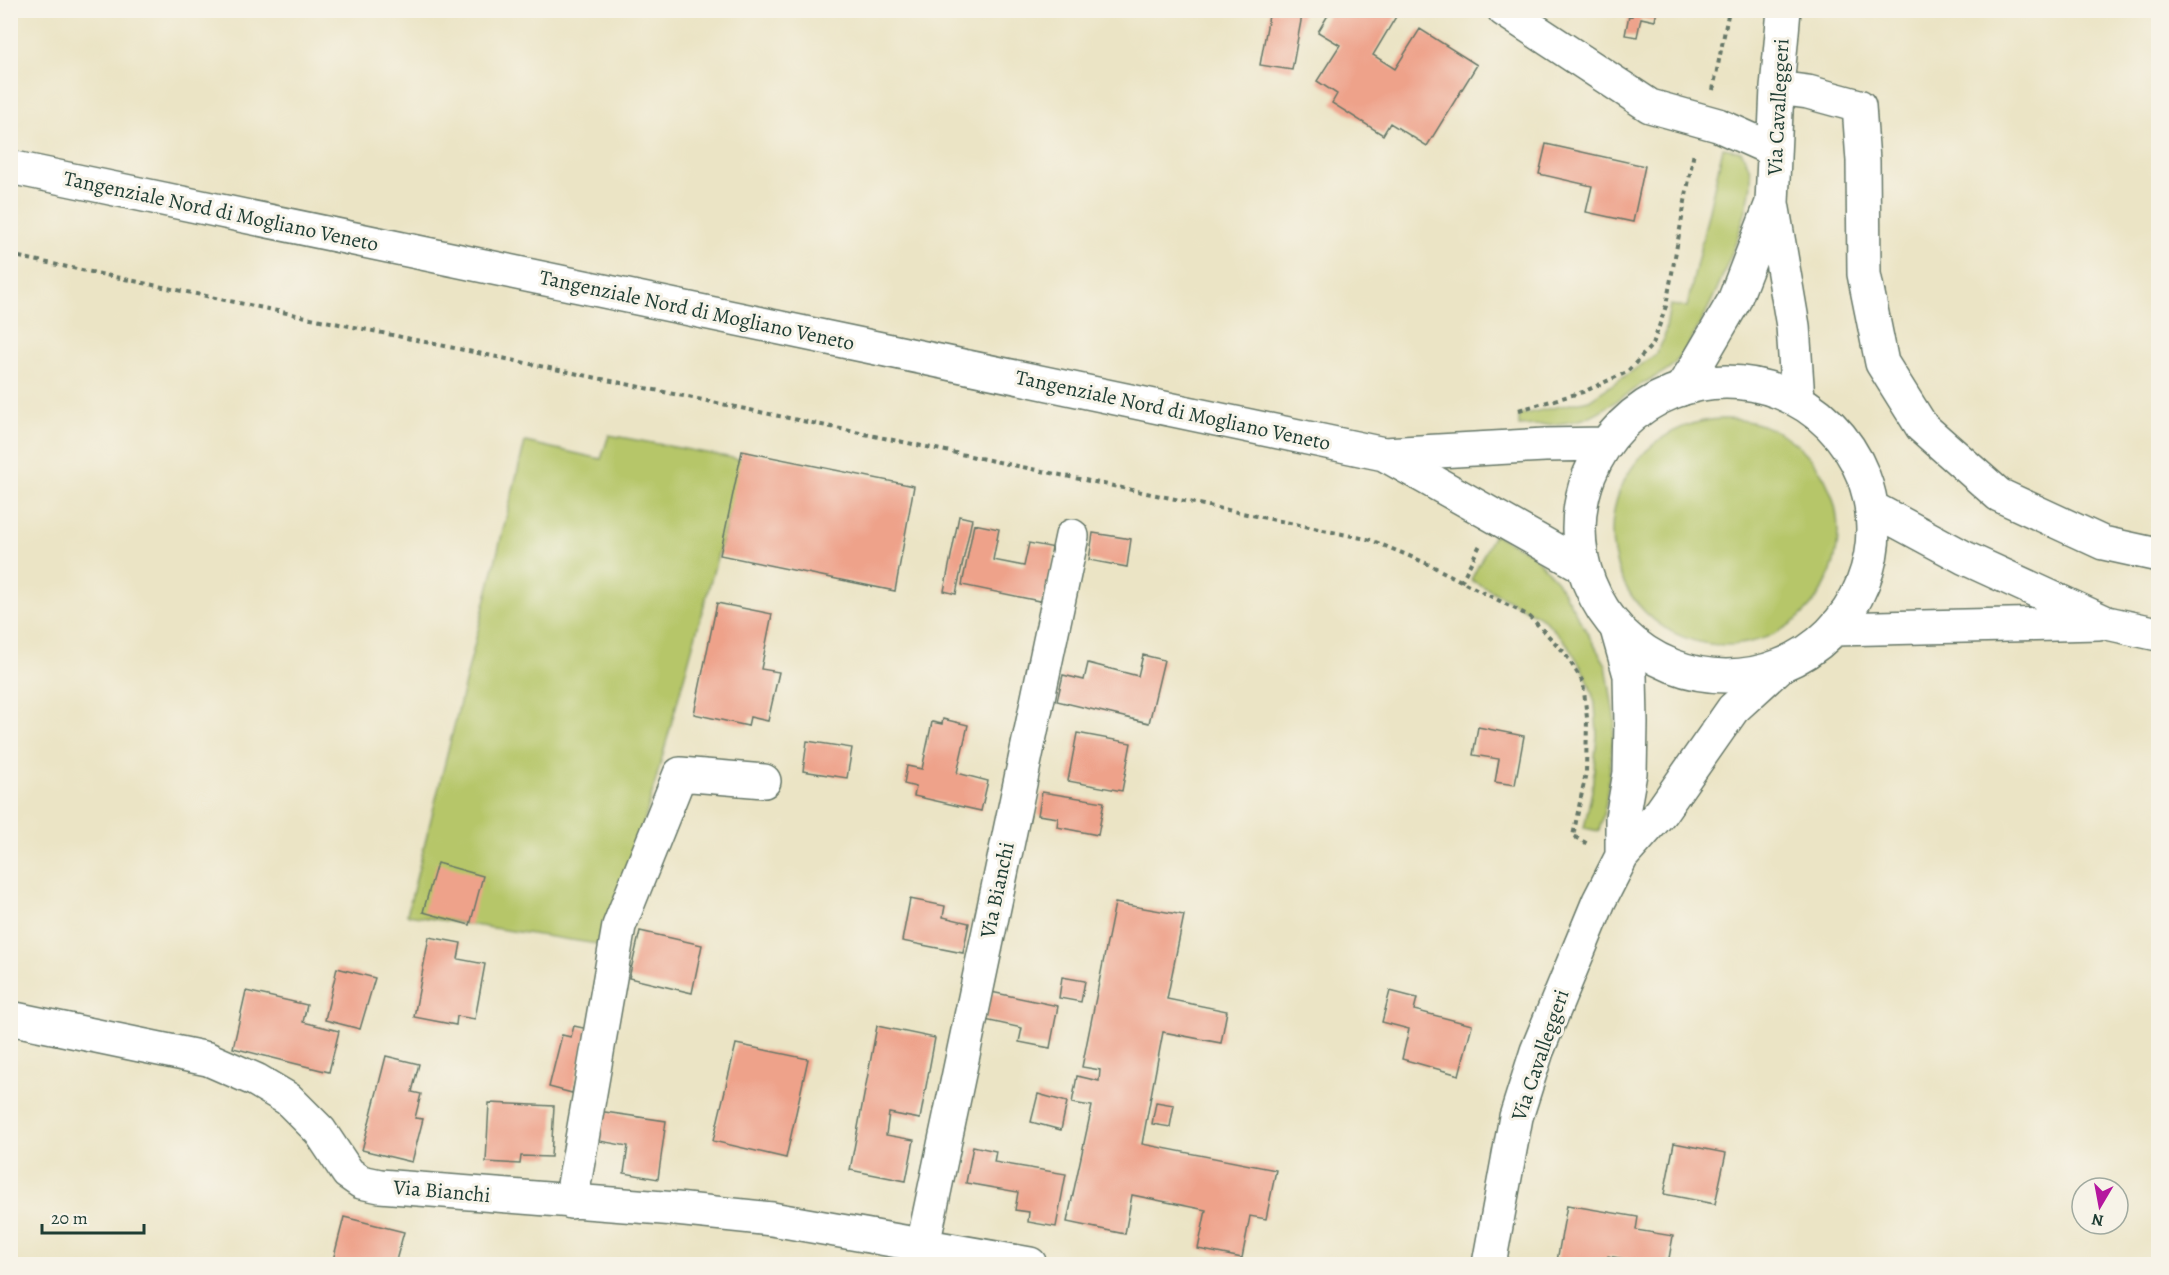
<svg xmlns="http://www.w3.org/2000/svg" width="2169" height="1275" viewBox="0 0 2169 1275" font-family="Alegreya,serif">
  <rect width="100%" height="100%" fill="#f7f3e8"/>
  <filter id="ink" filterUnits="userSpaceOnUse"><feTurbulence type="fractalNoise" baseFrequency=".0167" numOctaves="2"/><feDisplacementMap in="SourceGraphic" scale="12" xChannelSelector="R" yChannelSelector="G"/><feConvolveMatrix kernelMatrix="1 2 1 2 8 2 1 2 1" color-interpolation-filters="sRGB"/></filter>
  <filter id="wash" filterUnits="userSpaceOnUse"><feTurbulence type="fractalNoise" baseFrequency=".008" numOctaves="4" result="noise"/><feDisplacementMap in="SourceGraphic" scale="24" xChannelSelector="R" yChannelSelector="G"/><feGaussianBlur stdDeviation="1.35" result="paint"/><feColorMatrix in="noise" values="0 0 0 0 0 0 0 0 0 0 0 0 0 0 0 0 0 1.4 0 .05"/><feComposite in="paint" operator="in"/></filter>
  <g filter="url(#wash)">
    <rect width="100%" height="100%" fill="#ebe4c5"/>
    <!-- green -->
    <path fill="#b6c669" stroke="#6a824e" stroke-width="1.5" d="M 1723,148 L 1741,151 C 1746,159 1750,166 1751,176 C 1754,212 1700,340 1673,365 C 1665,373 1652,378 1642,384 C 1624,396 1604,411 1583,419 C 1563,425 1540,425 1519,426 L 1519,415 L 1589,400 L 1625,376 L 1655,355 L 1664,339 L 1670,305 L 1687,307 Z
      M1612 532a113 113 0 1 1 226 0a113 113 0 1 1-226 0Z
      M 609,435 L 744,460 L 610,946 L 407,915 L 525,442 L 601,459 Z
      M 1494,534 L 1532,554 L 1557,581 L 1606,665 L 1615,721 L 1606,803 L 1599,831 L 1584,828 L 1592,791 L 1597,735 L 1595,703 L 1587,678 L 1569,646 L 1544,619 L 1471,580 Z"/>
    <g id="blocks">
      <!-- building -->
      <path fill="#eea28a" d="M 1270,10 L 1303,10 L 1292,70 L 1260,65 Z
        M 1331,10 L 1400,10 L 1373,55 L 1395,69 L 1420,29 L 1477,65 L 1427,146 L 1390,123 L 1383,135 L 1332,103 L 1337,94 L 1317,81 L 1340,45 L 1318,32 Z
        M 1633,10 L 1657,10 L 1655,21 L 1641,18 L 1637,37 L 1625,35 L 1629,15 L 1632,16 Z
        M 1546,144 L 1645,166 L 1633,222 L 1586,212 L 1592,186 L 1539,174 Z
        M 742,451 L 914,486 L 895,591 L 720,555 Z
        M 959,516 L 972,519 L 956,594 L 944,591 Z
        M 974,524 L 999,529 L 993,560 L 1024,566 L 1029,543 L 1055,548 L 1044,602 L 962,585 Z
        M 1093,533 L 1131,539 L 1127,567 L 1089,560 Z
        M 717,603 L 772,614 L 761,669 L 779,672 L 768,721 L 750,717 L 748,726 L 694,714 Z
        M 1143,655 L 1164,660 L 1149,723 L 1057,701 L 1063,675 L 1084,680 L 1088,663 L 1138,676 Z
        M 943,719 L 968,725 L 957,773 L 988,781 L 981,811 L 914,796 L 916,787 L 904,784 L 907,766 L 922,769 L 932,722 L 942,724 Z
        M 1478,727 L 1524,736 L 1515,785 L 1495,782 L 1499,759 L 1473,755 Z
        M 1077,733 L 1131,743 L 1122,791 L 1068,781 Z
        M 807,741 L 852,748 L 847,778 L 803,771 Z
        M 1042,792 L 1104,802 L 1098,835 L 1057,827 L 1058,818 L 1038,815 Z
        M 437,863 L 483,876 L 470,925 L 423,912 Z
        M 910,899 L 945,906 L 943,917 L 969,923 L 963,953 L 902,941 Z
        M 1115,903 L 1184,915 L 1167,999 L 1227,1011 L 1221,1043 L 1163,1032 L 1142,1144 L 1276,1170 L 1266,1219 L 1250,1216 L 1242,1258 L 1198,1249 L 1206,1210 L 1132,1195 L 1125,1234 L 1067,1222 L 1092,1106 L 1072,1103 L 1077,1076 L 1099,1081 L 1100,1070 L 1082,1067 Z
        M 640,931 L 702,945 L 692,993 L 629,978 Z
        M 429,937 L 461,943 L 458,959 L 485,964 L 475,1019 L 457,1016 L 456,1025 L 414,1017 Z
        M 337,968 L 375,978 L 360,1029 L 325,1020 Z
        M 1062,977 L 1085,981 L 1081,1002 L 1059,998 Z
        M 246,991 L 307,1005 L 303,1022 L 339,1031 L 329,1072 L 233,1048 Z
        M 1390,991 L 1417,998 L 1414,1010 L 1472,1025 L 1459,1075 L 1402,1059 L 1409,1029 L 1382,1022 Z
        M 991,992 L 1058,1006 L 1050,1048 L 1019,1042 L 1022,1028 L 985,1020 Z
        M 574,1026 L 588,1029 L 572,1093 L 549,1087 L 562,1035 L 571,1037 Z
        M 877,1026 L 935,1038 L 920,1119 L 889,1113 L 886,1135 L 914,1140 L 906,1181 L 850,1170 Z
        M 736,1044 L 808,1059 L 786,1158 L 713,1141 Z
        M 386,1056 L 419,1064 L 412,1092 L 421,1094 L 415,1118 L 423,1119 L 412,1162 L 362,1150 Z
        M 1038,1094 L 1067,1102 L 1061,1130 L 1031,1122 Z
        M 1156,1102 L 1174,1105 L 1170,1127 L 1152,1124 Z
        M 489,1103 L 554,1106 L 551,1157 L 521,1156 L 520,1164 L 486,1162 Z
        M 598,1111 L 666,1121 L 658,1179 L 624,1173 L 628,1146 L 594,1140 Z
        M 1674,1143 L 1726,1153 L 1715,1204 L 1664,1194 Z
        M 973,1146 L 996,1151 L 994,1162 L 1066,1174 L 1056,1227 L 1028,1222 L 1029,1212 L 1015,1210 L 1018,1192 L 966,1183 Z
        M 1567,1205 L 1638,1217 L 1636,1230 L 1673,1236 L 1668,1264 L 1655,1264 L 1608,1256 L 1607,1264 L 1576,1264 L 1557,1261 Z
        M 344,1217 L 404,1232 L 395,1264 L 332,1264 Z"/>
    </g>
  </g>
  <g filter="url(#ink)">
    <use href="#blocks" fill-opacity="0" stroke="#667767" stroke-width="1.5"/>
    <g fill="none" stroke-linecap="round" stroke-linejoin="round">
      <!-- minor casing -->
      <g stroke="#667767" stroke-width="36">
        <path id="minor" d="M 1504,10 L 1650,106 L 1718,125 L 1774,150
          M 1784,10 L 1777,88 L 1772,203 L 1793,326 L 1798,400
          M 1777,88 L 1808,92 L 1859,106 L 1863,161 L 1864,274 L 1882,363 L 1922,427 L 1999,495 L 2103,543 L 2158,555
          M 1681,389 L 1693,371 L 1734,301 L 1772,203
          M 1617,629 L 1630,675 L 1631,723 L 1630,773 L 1622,818 L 1622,856 L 1661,812 L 1733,709 L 1778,668
          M 10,1018 L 208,1059 L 256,1080 L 288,1099 L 320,1131 L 348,1173 L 361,1182 L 380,1186 L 676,1209 L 772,1219 L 1030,1264
          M 571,1202 L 619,926 L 680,774 L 764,781
          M 919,1264 L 1072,536
          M 1489,1264 L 1516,1117 L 1537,1051 L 1599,901 L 1622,856"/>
      </g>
      <!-- secondary casing -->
      <g stroke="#667767" stroke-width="36">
        <path id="secondary" d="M 10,167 L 1384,454 L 1545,445 L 1605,444
          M1579 529a147 147 0 1 1 294 0a147 147 0 1 1-294 0Z
          M 1384,454 L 1583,566
          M 1874,509 L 1965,558 L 2107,623 L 2158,634
          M 1835,629 L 2099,623"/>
      </g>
      <!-- path -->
      <path stroke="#667767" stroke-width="4" stroke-dasharray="4.5 4.5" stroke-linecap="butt" d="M 1713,90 L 1729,10
        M 10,255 L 1371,540 L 1428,564 L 1529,616 L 1564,652 L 1583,682 L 1587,718 L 1586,773 L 1573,836 L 1588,844
        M 1519,410 L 1583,392 L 1627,372 L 1653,344 L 1666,306 L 1694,152
        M 1461,582 L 1480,545"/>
      <!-- minor -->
      <use href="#minor" stroke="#fff" stroke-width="33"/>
      <!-- secondary -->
      <use href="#secondary" stroke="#fff" stroke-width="33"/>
    </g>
  </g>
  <g text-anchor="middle" stroke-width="6" stroke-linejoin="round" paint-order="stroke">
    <!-- street labels -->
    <g font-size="21" fill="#1f3d34" stroke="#f7f3e8">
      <text transform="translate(1778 107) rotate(-87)" y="7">Via Cavalleggeri</text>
      <text transform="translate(221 211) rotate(12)" y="7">Tangenziale Nord di Mogliano Veneto</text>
      <text transform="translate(697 310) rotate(12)" y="7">Tangenziale Nord di Mogliano Veneto</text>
      <text transform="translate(1173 410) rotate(12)" y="7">Tangenziale Nord di Mogliano Veneto</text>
      <text transform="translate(997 890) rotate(-78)" y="7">Via Bianchi</text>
      <text transform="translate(1540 1055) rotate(-71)" y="7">Via Cavalleggeri</text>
      <text transform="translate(442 1191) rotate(5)" y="7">Via Bianchi</text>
    </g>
  </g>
  <!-- margin -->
  <rect width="2169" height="1275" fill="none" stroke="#f7f3e8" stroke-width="36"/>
  <!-- north arrow -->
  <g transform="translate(2100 1206) rotate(190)"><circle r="28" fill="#f7f3e8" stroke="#a1aaa0" stroke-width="1.5"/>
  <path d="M0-4.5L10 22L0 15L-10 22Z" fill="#b5179e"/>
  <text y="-9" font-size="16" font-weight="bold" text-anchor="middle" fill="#1f3d34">N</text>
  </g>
  <!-- scale -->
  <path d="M42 1224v9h102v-9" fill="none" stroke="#1f3d34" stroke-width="3"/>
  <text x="51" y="1224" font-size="18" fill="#1f3d34" stroke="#f7f3e8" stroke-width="4.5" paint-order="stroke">20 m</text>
</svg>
